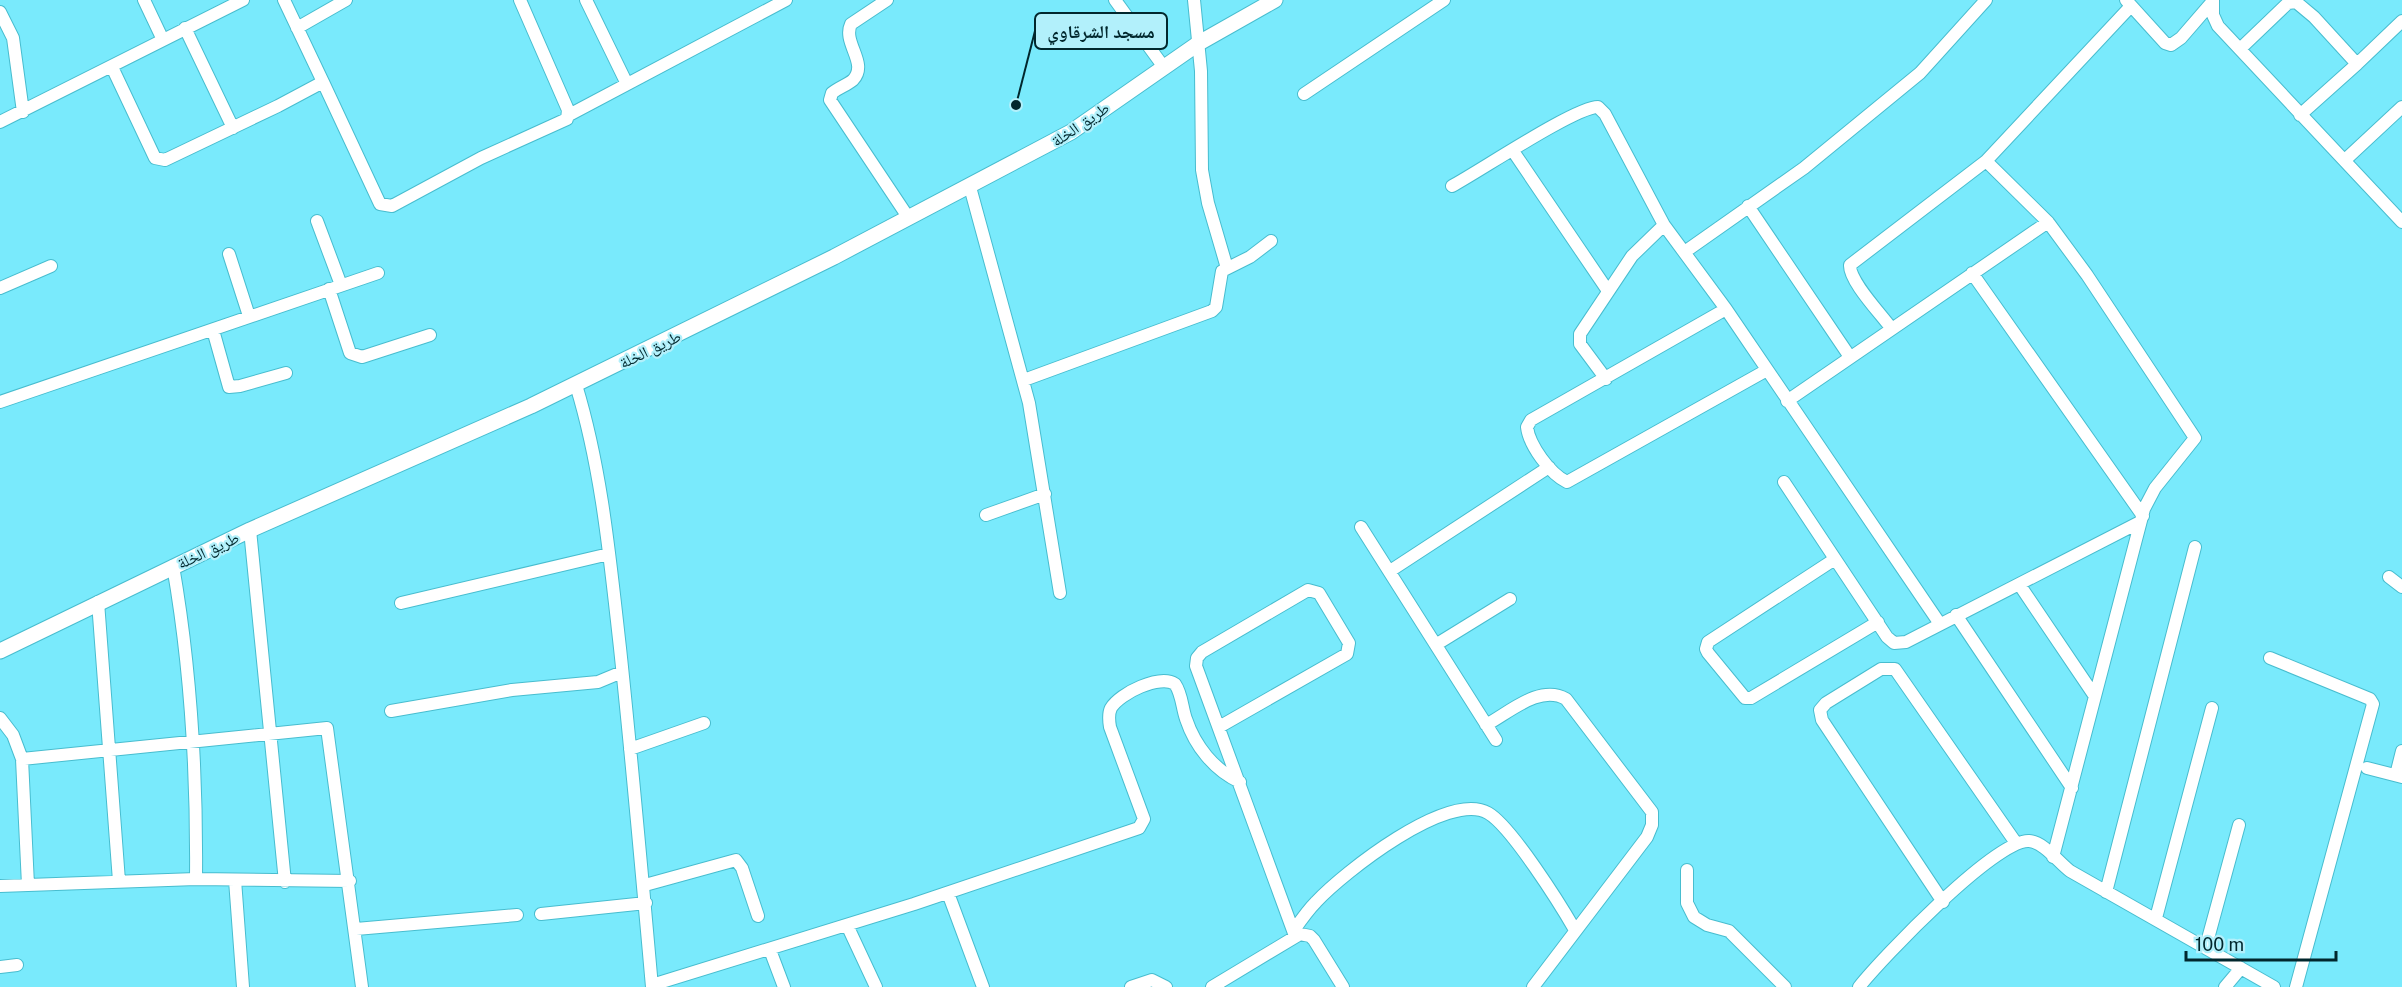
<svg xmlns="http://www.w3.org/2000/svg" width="2402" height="987" viewBox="0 0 2402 987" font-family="'Public Sans','Noto Naskh Arabic',sans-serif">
  <rect width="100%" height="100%" fill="#79eafc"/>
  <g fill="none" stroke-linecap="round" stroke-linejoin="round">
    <!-- minor casing -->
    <g stroke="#48bdcf" stroke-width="14">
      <path id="minor" d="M 144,0 L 163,40
        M 586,0 L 627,84
        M 887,0 L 851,24 C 842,43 869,63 853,80 C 847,85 838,88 832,93 L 830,100 L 908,217
        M 1115,0 L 1163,66
        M 1194,0 L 1201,71 L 1202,170 L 1208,203 L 1227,268
        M 2126,0 L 2165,43 L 2171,45 L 2181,38 L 2213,1
        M 2213,0 L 2213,15 L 2218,26 L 2402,222
        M 0,12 L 13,38 L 23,112
        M 185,28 L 233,128
        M 297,28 L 346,0
        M 2241,48 L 2288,3 L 2296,2 L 2314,17 L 2357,64 L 2300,115
        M 2357,64 L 2402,21
        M 112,67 L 155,158 L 165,160 L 278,106 L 323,82 L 284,0
        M 323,82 L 380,204 L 392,206 L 481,158 L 567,119 L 568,110 L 520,0
        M 1304,94 L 1444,0
        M 569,115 L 786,0
        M 0,122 L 243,0
        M 1513,151 L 1608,291
        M 2345,160 L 2402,107
        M 1986,161 L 2131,6
        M 1452,186 C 1480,171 1575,107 1598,107 L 1605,114 L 1664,225
        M 970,187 L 1029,403 L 1060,593
        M 1748,206 L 1850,357
        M 317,221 L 341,285
        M 1686,251 L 1804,168 L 1920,73 L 1986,0
        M 229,254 L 249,316
        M 1972,273 L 2143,516
        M 0,288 L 51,266
        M 329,289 L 350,353 L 362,357 L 430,335
        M 1726,309 L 1531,420 L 1527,427 C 1529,445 1550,474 1567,482 L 1767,370
        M 1891,328 C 1881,314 1849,281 1850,265 L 1986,161 L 2048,222 L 2087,275 L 2195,438 L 2155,488 L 2144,509 L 2053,857
        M 213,330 L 229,387 L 240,386 L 286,373
        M 1606,379 L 1580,344 L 1580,334 L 1632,256 L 1664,225 L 1726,309 L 1940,624
        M 1024,380 L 1212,311 L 1216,307 L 1222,271 L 1250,257 L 1271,241
        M 576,385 C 602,470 610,560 620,648 C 632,761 642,874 652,987
        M 1787,401 L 2048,222
        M 0,402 L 378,273
        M 1784,482 L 1887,637 L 1894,643 L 1906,642 L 2140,522
        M 986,515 L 1045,494
        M 1361,527 L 1496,740
        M 250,530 L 285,882
        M 1835,559 L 1708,642 L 1706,649 L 1708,653 L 1745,698 L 1751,698 L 1878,622
        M 173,566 C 191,669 197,775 196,879
        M 1390,571 L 1549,467
        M 2389,577 L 2402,587
        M 2019,584 L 2094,695
        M 98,602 L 119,881
        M 401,603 L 609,554
        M 1956,615 L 2072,788
        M 1437,644 L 1510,599
        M 2270,658 L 2370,699 L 2373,704 L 2296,987
        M 391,711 L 512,690 L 598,682 L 622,672
        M 0,718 L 13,735 L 22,759 L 28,885
        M 1486,725 C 1510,712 1540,684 1566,699 L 1652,812 L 1652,825 L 1647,837 L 1533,987
        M 1219,727 L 1347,654 L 1349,643 L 1319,593 L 1308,590 L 1202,652 L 1197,658 L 1196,666 L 1295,936
        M 630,749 L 704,723
        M 22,759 L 327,728 L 362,987
        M 2367,768 L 2402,777
        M 2396,775 L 2402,751
        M 1687,870 L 1687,903 L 1694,917 L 1707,925 L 1729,931 L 1785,987
        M 235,880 L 243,987
        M 645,885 L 736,860 L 742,868 L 758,916
        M 0,886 L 196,879 L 350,881
        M 2106,892 L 2195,547
        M 948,893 L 983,987
        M 1943,902 L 1822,720 L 1820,710 L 1826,703 L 1881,669 L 1895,669 L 2016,843
        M 541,914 L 646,903
        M 2156,918 L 2212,708
        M 847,925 L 876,987
        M 356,929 L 517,915
        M 1294,930 C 1301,920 1308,910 1316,902 C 1343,873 1448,790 1488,813 C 1511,826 1560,904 1575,930
        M 2206,946 L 2239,825
        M 770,950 L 784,987
        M 0,967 L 17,965
        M 652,985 L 914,904 L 1139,828 L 1144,819 L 1110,727 C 1109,721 1108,714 1111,708 C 1120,693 1160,674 1175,684 C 1182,694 1182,708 1186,719 C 1195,746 1214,770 1240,782
        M 1131,987 L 1152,980 L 1166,987
        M 1212,987 L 1300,934 L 1310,936 L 1314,940 L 1343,987
        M 1859,987 C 1882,958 1996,839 2029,841 C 2044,842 2058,862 2070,871 L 2274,987
        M 2225,987 L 2241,968"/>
    </g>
    <!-- tertiary casing -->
    <g stroke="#48bdcf" stroke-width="17">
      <path id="tertiary" d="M 0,651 L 250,530 L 531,406 L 834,257 L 1071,132 L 1199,43 L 1275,0"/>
    </g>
    <!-- minor -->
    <use href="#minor" stroke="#fff" stroke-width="12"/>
    <!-- tertiary -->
    <use href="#tertiary" stroke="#fff" stroke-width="15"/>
  </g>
  <g text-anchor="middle" stroke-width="4.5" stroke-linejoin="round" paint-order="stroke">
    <!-- street labels -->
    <g font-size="16" fill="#01272d" stroke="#b2f0fb">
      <text transform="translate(1080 124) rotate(-34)" y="6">طريق الخلة</text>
      <text transform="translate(650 349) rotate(-26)" y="6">طريق الخلة</text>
      <text transform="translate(208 550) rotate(-25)" y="6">طريق الخلة</text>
    </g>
  </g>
  <!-- callouts -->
  <path fill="none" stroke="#01272d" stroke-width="2" d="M1016 105L1035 31"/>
  <circle fill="#01272d" stroke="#b2f0fb" stroke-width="2" cx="1016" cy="105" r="6"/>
  <rect fill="#b2f0fb" stroke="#01272d" stroke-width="2" x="1035" y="13" width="132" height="36" rx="6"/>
  <g font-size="18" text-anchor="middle" font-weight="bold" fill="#01272d">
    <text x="1101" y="38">مسجد الشرقاوي</text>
  </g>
  <!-- scale -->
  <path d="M2186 951v9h150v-9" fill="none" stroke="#01272d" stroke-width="3"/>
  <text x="2195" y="951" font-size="18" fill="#01272d" stroke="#b2f0fb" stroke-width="4.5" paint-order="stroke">100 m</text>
</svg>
